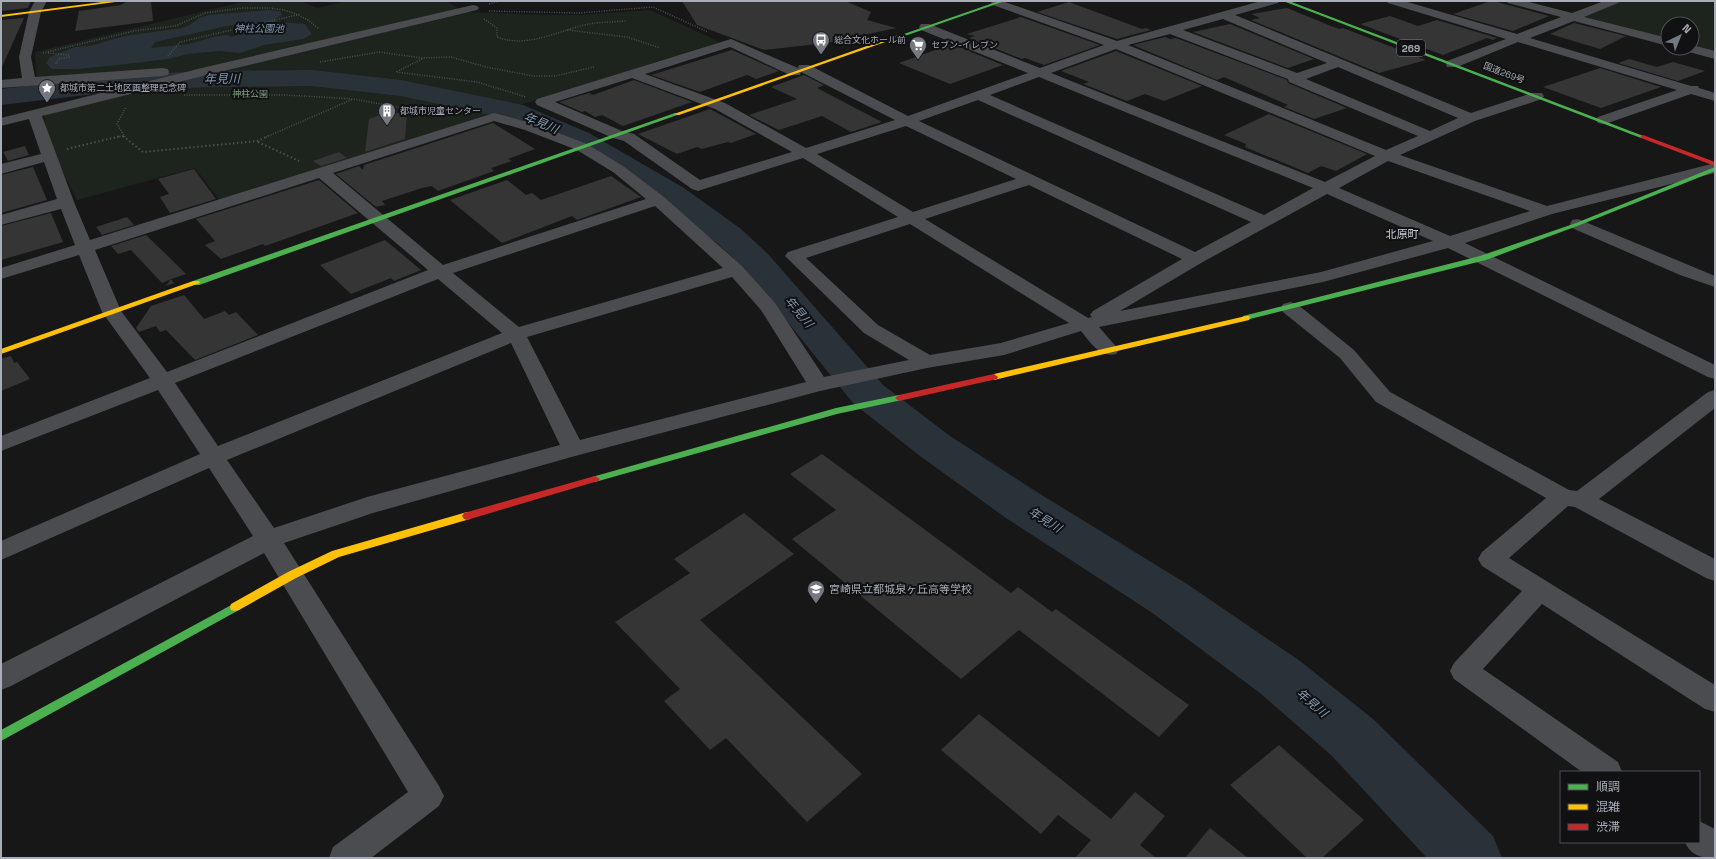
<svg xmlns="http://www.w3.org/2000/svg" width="1716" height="859" viewBox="0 0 1716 859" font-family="'Space Grotesk','Noto Sans JP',sans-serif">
  <rect width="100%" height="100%" fill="#171717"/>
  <!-- green -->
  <path fill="#1d241e" d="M 264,1 L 302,2 L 318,8 L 346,1 L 446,1 L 465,12 L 542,15 L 578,15 L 650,10 L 720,42 L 219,200 L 195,168 L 77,200 C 63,171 43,139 44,107 L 122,87 L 152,74 L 37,82 L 35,52 L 238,3 Z
    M 1614,1 L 1715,1 L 1715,55 L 1692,48 L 1692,24 L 1668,24 L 1668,42 L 1573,17 Z"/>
  <!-- water -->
  <path fill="#2a3239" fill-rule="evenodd" d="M 268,10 L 280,11 L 282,15 L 275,19 L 277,22 L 305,24 L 312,34 L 303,39 L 264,45 L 240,53 L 219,51 L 188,54 L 168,59 L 126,64 L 78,69 L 52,69 L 46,63 L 50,57 L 75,47 L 90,46 L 124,36 L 182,28 L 190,25 L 199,18 L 209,15 ZM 231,25 L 240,29 L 243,33 L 232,37 L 226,35 L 213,37 L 189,44 L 151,48 L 155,42 Z"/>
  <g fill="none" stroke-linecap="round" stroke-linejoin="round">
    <!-- river -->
    <path fill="#2a3239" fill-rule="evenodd" d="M 312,70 L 401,80 L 523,105 L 589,133 L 684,188 L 741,229 L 768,254 L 883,385 L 950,436 L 1040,494 L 1187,584 L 1300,661 L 1373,719 L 1493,836 L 1502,858 L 1427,858 L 1331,755 L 1260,693 L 1151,612 L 1006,518 L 920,456 L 853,403 L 744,268 L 717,243 L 662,202 L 569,145 L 505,118 L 401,96 L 312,86 L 211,87 L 120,91 L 1,105 L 1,89 L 120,75 L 211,71 Z"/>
  </g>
  <!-- building -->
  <path fill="#353536" d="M 1,1 L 31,1 L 28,8 L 1,11 Z
    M 128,1 L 151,1 L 153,21 L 75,31 L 79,11 L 121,5 Z
    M 682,1 L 845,1 L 871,12 L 867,20 L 896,28 L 827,43 L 764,50 L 697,25 Z
    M 1491,1 L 1493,1 L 1549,16 L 1513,31 L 1453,14 Z
    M 1069,2 L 1142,29 L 1146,28 L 1151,30 L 1117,39 L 1037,12 Z
    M 1287,8 L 1331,26 L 1340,29 L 1343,28 L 1426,60 L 1379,73 L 1251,20 L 1260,18 L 1251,14 Z
    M 1390,16 L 1418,26 L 1437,20 L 1497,38 L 1493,40 L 1487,38 L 1443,55 L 1360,24 Z
    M 1021,17 L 1100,45 L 1044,65 L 1025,58 L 1022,59 L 969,38 L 975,36 L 967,34 Z
    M 24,18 L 1,69 L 1,20 Z
    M 1574,23 L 1626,36 L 1600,49 L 1550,34 Z
    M 1230,24 L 1314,59 L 1288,68 L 1193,32 Z
    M 1165,37 L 1170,39 L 1176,38 L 1287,80 L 1288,83 L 1347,108 L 1314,119 L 1284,107 L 1288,105 L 1224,77 L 1217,80 L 1133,45 Z
    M 952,44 L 1003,65 L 950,84 L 899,63 Z
    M 732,50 L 779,71 L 756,79 L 747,75 L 700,92 L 651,75 Z
    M 1116,51 L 1202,86 L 1164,101 L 1145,94 L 1127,101 L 1083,84 L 1089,82 L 1061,71 Z
    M 1629,59 L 1657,67 L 1673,62 L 1705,71 L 1678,81 L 1618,63 Z
    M 1600,68 L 1661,87 L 1601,108 L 1543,87 Z
    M 804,75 L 824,85 L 817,88 L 882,122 L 851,132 L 822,116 L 779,130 L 749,115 L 797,99 L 771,87 Z
    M 634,80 L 692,102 L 623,126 L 602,115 L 595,117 L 585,111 L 582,112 L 559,102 L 589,93 L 593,95 Z
    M 710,109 L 756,134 L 731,143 L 728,142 L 702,149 L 697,147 L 677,154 L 638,134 Z
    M 407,112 L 405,139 L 365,152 L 369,119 L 380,115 Z
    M 1269,114 L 1367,154 L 1336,171 L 1321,166 L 1308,173 L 1245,147 L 1246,144 L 1224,135 Z
    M 493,123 L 535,149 L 508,159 L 512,161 L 491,168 L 494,171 L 438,191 L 432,186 L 422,188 L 382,201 L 385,205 L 376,207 L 336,174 L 359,166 L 363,170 L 364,165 Z
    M 25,146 L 29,155 L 8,161 L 3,152 Z
    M 339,152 L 347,158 L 321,166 L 313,161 Z
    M 33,167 L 47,200 L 1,213 L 1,175 Z
    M 194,169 L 216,199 L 170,213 L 160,197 L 169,194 L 158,179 Z
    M 611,176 L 641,197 L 577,220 L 572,216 L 502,243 L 450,200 L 507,180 L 526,195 L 532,193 L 541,200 Z
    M 319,180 L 358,213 L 265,246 L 263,244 L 221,259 L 205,245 L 215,241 L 196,219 Z
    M 51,213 L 63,242 L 1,260 L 1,226 Z
    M 127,217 L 134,225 L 102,235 L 96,227 Z
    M 146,235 L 172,260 L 186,274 L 171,279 L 174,283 L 166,286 L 171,279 L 162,283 L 131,250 L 118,254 L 111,246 Z
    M 385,240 L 421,270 L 394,281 L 391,278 L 351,294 L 320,265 Z
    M 184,295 L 204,319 L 225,311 L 229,315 L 236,312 L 258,335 L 195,360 L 166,330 L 160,332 L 156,326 L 139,332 L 136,328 L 151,306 Z
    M 11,356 L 14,363 L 17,362 L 30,379 L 1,391 L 1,359 Z
    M 822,454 L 1011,593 L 1018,587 L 1052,612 L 1056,609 L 1189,705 L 1159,737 L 1019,630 L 961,679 L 792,539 L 836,510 L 790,474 Z
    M 744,513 L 794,554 L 700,620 L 862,774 L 807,822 L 726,738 L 710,750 L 664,701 L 680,689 L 615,622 L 690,573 L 674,559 Z
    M 979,714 L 1111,819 L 1135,792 L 1165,816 L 1140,845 L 1156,858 L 1075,858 L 1091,840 L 1058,815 L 1041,834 L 941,750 Z
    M 1279,745 L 1364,820 L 1322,858 L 1307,858 L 1230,785 Z
    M 1210,828 L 1248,858 L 1185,858 Z"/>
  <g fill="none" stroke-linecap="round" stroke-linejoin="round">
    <!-- path-far1 -->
    <path stroke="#4d4e52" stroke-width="1.5" stroke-dasharray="1 1.5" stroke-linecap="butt" d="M 489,4 L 499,1
      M 489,11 L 578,13 L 653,7 L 708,32
      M 484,19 L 497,28 L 497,37 C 529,49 558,30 589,24 C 601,22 614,22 626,21
      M 567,30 L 627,37 L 660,48
      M 43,53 L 134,31 L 175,26 L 205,13 L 242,8 L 270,8 L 284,10 L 296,14 L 308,20 L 319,29
      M 48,53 L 69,55 L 69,57 L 59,59 L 56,63 L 58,63
      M 168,56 L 180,42 L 301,14
      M 422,59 L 396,72 L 477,82 L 526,97
      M 320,62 L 379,52 L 422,58 L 451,57 L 486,67 L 533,76 L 555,76 L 594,67
      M 184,95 L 286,95 L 353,99 L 397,107 L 443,106 L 461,110
      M 117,137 L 123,136
      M 125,137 L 117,124 L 126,107
      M 266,137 L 353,99"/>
    <!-- path -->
    <path stroke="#4d4e52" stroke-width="2" stroke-dasharray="1.5 2.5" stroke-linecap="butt" d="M 123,136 L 143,152 L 258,141 L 268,136
      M 258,142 L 299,161
      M 67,149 L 121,136"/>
    <!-- street -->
    <path fill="#4b4c50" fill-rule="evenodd" d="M 35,1 L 47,1 L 41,12 L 31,57 L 35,77 L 163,68 L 168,69 L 169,72 L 168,75 L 163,76 L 1,88 L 1,80 L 22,78 L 19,57 L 29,12 Z
      M 993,1 L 1002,1 L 1117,41 L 1261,1 L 1280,1 L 1278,3 L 1235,15 L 1471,113 L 1532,93 L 1542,93 L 1544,96 L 1542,99 L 1475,121 L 1400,155 L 1547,206 L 1715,163 L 1715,173 L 1552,214 L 1465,243 L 1715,365 L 1715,379 L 1708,377 L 1448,248 L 1323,282 L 1099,327 L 1119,350 L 1116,354 C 1100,358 1091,343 1081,331 L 1004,355 L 927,368 L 820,391 L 575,456 L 373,513 L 284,543 L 439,786 L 444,796 L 439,806 L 371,858 L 329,858 L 333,847 L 408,792 L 264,553 L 11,686 L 1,690 L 1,664 L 253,536 L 209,468 L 1,560 L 1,541 L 200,454 L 158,390 L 1,451 L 1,436 L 150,378 L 102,312 L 79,255 L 1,279 L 1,268 L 75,245 L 61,209 L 1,225 L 1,215 L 57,199 L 44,162 L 1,174 L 1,164 L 41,154 L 29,119 L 1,126 L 1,118 L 206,67 L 473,5 L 477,6 L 479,8 L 477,10 L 207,75 L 42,116 L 74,202 L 90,240 L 494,113 L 535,124 L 587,144 L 623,166 L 664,197 L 742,266 L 775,303 L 824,377 L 909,360 L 864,333 L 785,256 L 788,252 L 898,217 L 803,158 L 704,189 L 698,191 L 692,189 L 624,141 L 613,138 L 537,105 L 535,102 L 537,99 L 731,39 L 798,68 L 799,65 L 809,65 L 908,116 L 1028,73 L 921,30 L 919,27 L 921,24 L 929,24 L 1040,68 L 1104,45 L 993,5 L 991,3 ZM 1223,19 L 1327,63 L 1297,73 L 1183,30 ZM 1170,34 L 1288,79 L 1289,82 L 1418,136 L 1386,150 L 1128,45 ZM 730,47 L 790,75 L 800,75 L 801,72 L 895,120 L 806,148 L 725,103 L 645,74 ZM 1116,49 L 1375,156 L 1325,182 L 1051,73 ZM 1338,67 L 1458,118 L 1430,131 L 1306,79 ZM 1039,77 L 1313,188 L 1264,215 L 990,95 ZM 632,78 L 715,109 L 792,152 L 700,180 L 634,134 L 622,131 L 555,102 ZM 978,100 L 1251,222 L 1195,252 L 919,121 ZM 494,121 L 525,130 L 577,150 L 613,172 L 646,199 L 443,265 L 333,173 ZM 906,126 L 1016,179 L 913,212 L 817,154 ZM 1388,161 L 1530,211 L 1450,236 L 1339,188 ZM 319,178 L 428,270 L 167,372 L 121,311 L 95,250 ZM 1029,185 L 1182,259 L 1093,311 L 1090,315 L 1092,317 L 1088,318 L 925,219 ZM 1327,194 L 1433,241 L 1321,272 L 1120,311 L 1201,263 ZM 655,206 L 723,268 L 519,327 L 453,273 ZM 910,224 L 1069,323 L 1001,343 L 930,355 L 878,325 L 806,258 ZM 732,277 L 761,310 L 806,382 L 580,440 L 527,337 ZM 438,279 L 502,333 L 218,446 L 175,383 ZM 511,343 L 560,445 L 367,497 L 274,528 L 227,460 Z
      M 1386,1 L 1404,1 L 1517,34 L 1561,17 L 1508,3 L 1506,1 L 1525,1 L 1572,13 L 1604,1 L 1620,1 L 1618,3 L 1584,17 L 1668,38 L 1668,46 L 1574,21 L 1530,38 L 1691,86 L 1698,86 L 1699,88 L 1715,93 L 1715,101 L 1691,94 L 1608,123 L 1603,124 L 1598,123 L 1596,120 L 1598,117 L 1677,90 L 1518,42 L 1457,67 L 1447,67 L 1446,64 L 1447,61 L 1506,39 L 1388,3 Z
      M 1692,45 L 1715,51 L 1715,59 L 1685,51 L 1683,48 L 1692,48 Z
      M 1578,219 L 1715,276 L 1715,287 L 1680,275 L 1572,228 L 1570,224 L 1572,220 Z
      M 1290,302 L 1297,304 L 1354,350 L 1390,392 L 1569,490 L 1577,491 L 1708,392 L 1715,390 L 1715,408 L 1599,499 L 1715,559 L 1715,581 L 1706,578 L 1575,507 L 1568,506 L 1509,558 L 1715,685 L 1715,712 L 1705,709 L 1542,604 L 1483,669 L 1618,762 L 1622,772 L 1582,772 L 1454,679 L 1450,671 L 1454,663 L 1522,591 L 1482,566 L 1478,559 L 1482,552 L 1546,498 L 1376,402 L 1340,358 L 1283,312 L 1281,308 L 1283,304 Z
      M 1699,821 L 1715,829 L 1715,858 C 1702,858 1691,856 1685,842 L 1699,842 Z"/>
    <!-- fast -->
    <path fill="#4caf50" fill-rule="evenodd" d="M 999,1 L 1005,1 L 902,37 L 898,36 Z
      M 1283,1 L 1289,1 L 1646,137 L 1641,138 Z
      M 675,113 L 680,114 L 199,285 L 193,285 L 192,283 L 193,281 Z
      M 1715,167 L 1715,171 L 1580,225 L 1486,260 L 1246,320 L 1242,318 L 1243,316 L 1480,256 L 1576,223 Z
      M 899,395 L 902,396 L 903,398 L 902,400 L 837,414 L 595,482 L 590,479 L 592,477 L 836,408 Z
      M 235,603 L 239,604 L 240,607 L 239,610 L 1,741 L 1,730 Z"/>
    <!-- slow -->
    <path fill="#ffc107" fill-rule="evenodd" d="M 110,1 L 123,1 L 1,17 L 1,15 Z
      M 898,35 L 902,36 L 679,115 L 674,114 Z
      M 193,281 L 199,281 L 200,283 L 1,354 L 1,349 Z
      M 1246,316 L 1249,316 L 1250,318 L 1249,320 L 994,380 L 990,377 L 994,374 Z
      M 467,512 L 470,513 L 472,516 L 470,519 L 339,557 L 296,578 L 239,610 L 235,611 L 231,610 L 230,607 L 231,604 L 288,572 L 332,551 Z"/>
    <!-- jam -->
    <path fill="#c62828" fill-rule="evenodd" d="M 1643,135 L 1715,162 L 1715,166 L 1641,138 L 1640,137 Z
      M 994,374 L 998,377 L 997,379 L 899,401 L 895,398 L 899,395 Z
      M 595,476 L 600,479 L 598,481 L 467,520 L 464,519 L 462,516 L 464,513 Z"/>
  </g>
  <!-- icons -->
  <defs>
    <g id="bus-pin" transform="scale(0.9)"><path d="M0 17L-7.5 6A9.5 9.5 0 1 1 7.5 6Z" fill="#757880" stroke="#111113"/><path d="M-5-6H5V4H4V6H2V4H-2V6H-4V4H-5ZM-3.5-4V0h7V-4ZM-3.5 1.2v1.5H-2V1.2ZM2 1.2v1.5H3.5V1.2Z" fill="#fff"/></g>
    <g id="supermarket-pin" transform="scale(0.9)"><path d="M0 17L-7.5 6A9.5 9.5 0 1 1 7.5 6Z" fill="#757880" stroke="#111113"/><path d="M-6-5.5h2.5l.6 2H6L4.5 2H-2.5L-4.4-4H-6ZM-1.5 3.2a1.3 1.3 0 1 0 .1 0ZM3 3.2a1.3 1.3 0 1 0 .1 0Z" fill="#fff"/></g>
    <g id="sight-pin" transform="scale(0.9)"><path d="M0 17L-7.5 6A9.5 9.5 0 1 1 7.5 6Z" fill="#757880" stroke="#111113"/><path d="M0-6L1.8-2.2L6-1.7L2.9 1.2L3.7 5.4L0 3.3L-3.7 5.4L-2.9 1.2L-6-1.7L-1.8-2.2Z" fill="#fff"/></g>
    <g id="building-pin" transform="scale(0.9)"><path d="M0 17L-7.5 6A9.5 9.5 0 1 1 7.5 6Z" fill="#757880" stroke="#111113"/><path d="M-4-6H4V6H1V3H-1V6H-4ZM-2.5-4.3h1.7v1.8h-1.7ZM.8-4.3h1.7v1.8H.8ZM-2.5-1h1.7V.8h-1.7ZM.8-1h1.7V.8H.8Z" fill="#fff"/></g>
    <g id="school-pin" transform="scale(0.9)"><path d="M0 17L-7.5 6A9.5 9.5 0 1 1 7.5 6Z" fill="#757880" stroke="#111113"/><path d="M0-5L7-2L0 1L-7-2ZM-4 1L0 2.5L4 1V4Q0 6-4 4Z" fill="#fff"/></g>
  </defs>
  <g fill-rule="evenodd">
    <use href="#bus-pin" x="821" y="40"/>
    <use href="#supermarket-pin" x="918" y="45"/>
    <use href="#sight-pin" x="47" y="88"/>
    <use href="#building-pin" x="387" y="111"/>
    <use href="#school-pin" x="816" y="589"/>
  </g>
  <g text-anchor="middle" stroke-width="4" stroke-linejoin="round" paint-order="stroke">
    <!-- far-poi labels -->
    <g font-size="9" fill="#a8adb8" stroke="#111113" text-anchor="start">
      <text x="834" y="43">総合文化ホール前</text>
      <text x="931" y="48">セブン-イレブン</text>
      <text x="60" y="91">都城市第二土地区画整理記念碑</text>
      <text x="400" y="114">都城市児童センター</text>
    </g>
    <!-- far-street labels -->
    <g font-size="9" fill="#a8adb8" stroke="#111113">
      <text transform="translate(1504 73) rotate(21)" y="3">国道269号</text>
    </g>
    <!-- far-park labels -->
    <g font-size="9" fill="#7fa381" stroke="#111113">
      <text x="250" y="97">神柱公園</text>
    </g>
    <!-- far-water labels -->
    <g font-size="10" font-style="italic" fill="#7f9bb3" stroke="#111113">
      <text x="259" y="32">神柱公園池</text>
    </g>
    <!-- shield labels -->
    <rect fill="#111113" stroke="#7b7e86" stroke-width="1" x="1397" y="40" width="28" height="16" rx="3"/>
    <g font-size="10" font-weight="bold" fill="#a8adb8">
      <text x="1411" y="52">269</text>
    </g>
    <!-- far-quarter labels -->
    <g font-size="11" fill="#c9ccd4" stroke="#111113">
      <text x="1402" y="238">北原町</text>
    </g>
    <!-- poi labels -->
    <g font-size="11" fill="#a8adb8" stroke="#111113" text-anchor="start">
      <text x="829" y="593">宮崎県立都城泉ヶ丘高等学校</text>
    </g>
    <!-- water labels -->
    <g font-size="12" font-style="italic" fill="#7f9bb3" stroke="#111113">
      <text transform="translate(222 79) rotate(-1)" y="4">年見川</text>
      <text transform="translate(541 123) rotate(23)" y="4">年見川</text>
      <text transform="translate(799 312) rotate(50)" y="4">年見川</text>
      <text transform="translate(1045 520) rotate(32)" y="4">年見川</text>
      <text transform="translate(1312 703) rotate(40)" y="4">年見川</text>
    </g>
  </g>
  <!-- border -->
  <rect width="1716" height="859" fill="none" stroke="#a8adb8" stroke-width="4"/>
  <!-- legend -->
  <rect x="1560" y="771" width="140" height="72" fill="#111113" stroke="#4d4f55"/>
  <rect x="1568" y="784" width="20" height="6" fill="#4caf50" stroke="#4d4f55"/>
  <text x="1596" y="791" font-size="12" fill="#a8adb8">順調</text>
  <rect x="1568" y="804" width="20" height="6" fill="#ffc107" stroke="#4d4f55"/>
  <text x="1596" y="811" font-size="12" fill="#a8adb8">混雑</text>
  <rect x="1568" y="824" width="20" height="6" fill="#c62828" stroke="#4d4f55"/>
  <text x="1596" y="831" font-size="12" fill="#a8adb8">渋滞</text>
  <!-- north arrow -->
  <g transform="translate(1680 36) rotate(43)"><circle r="19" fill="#111113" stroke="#4d4f55"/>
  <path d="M0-3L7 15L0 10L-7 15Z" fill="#757880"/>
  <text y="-6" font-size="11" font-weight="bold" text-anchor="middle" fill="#a8adb8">N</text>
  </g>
</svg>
